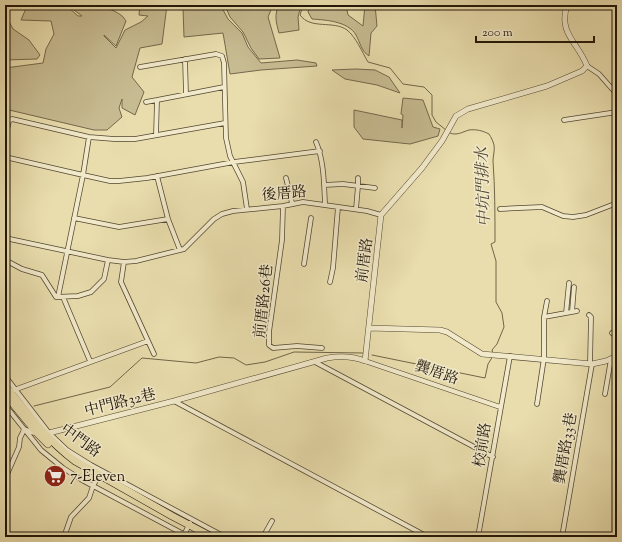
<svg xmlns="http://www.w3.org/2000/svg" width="622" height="542" viewBox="0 0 622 542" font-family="'Sorts Mill Goudy','Noto Serif TC',serif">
  <rect width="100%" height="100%" fill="#e9ddad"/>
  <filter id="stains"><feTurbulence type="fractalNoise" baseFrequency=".005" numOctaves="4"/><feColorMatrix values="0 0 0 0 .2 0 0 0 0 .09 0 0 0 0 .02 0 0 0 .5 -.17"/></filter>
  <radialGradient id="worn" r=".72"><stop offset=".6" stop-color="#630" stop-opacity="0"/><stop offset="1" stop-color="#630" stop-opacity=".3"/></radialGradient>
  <!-- green -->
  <path fill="#c7bb91" stroke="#74684c" d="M 26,5 L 70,5 L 68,7 L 78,16 L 82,16 L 70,7 C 81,0 112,7 122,16 C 124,17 124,19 126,21 L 116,46 L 104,35 L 104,36 L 116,48 L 125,30 L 141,22 L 148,16 L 139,15 L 140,5 L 167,5 L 162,44 L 140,48 L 132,77 L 144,92 L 135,115 L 122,108 L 122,99 L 119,108 L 122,117 L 107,130 L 94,130 L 5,109 L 5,68 L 43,63 L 46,49 L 54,34 L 51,21 L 21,20 L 27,6 Z
    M 181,5 L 222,5 L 221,6 L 228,19 L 242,33 L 248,47 L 261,63 L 297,60 L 316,63 L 317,66 L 261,70 L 230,74 L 223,33 L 184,37 L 183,8 Z
    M 227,5 L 273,5 L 268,17 L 280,58 L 259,59 L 251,48 L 243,32 L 230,17 L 226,8 Z
    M 279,5 L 301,5 L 298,17 L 299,30 L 279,33 C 276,22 274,15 279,5 Z
    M 310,5 L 346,5 L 348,15 L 363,26 L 365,5 L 375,5 L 377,26 L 371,33 L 369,56 C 361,51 360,42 356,35 C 348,21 325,20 312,19 L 308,12 Z
    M 5,14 L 13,29 L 29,40 L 40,55 L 37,59 L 5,60 Z
    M 356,69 L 375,70 L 389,77 L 400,93 L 377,85 L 345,79 L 332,70 Z
    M 403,98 L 423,100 L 433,127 L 440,129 L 438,136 L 410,144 L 363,139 L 354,127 L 354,110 L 402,120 L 402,128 L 403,115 L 401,114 Z"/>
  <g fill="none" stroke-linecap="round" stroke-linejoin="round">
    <!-- stream -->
    <path stroke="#706549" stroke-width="1" d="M 303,5 L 300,15 C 311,30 333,20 347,30 C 356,37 362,52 368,62 L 390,68 L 403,84 L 424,87 L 432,95 L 432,115 L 436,122 L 446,130
      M 450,133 C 457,136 462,132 469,130 C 477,129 483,131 489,134 C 491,137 493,141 494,145 C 495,150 493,156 493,161 C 495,188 495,215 495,242 L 491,244 L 496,261 L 496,302 L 502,313 L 504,327 L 497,344 L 492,350 L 493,353
      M 372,355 L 485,378 L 488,364 L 493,356
      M 34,406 L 110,387 L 142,358 L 196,363 L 219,357 L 234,358 L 246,365 L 265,362 L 294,352 L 363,353
      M 5,420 L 9,417"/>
    <!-- minor casing -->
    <g stroke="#524831" stroke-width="5.5">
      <path id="minor" d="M 185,59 L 186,94
        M 587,66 L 599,74 L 614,91 L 617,92
        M 140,67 L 216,54 L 222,56 L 224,63 L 226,138 L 230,156 L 243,182 L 247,209
        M 146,102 L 157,100
        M 564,120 L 617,112
        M 156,135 L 157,100 L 224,87
        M 5,138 L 9,121 L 12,119 L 89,137 L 114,139 L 135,139 L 225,123
        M 316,142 C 324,161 324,183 325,204
        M 5,157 L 83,175 L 110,181 L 119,181 L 147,178 L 234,162 L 320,151
        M 157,176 L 168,219 L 180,250
        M 286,178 L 292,203
        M 324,185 L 343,184 L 375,188
        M 283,206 L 282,240 L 269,332 L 269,345 L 273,348 L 297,346 L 322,348
        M 356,209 L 358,186 L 358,178
        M 500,209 L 542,207 L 563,216 L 573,217 L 586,215 L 617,203
        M 74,218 L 119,227 L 168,219
        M 5,238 L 108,260
        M 5,260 L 22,269 L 42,275 L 56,297 L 78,296 L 91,292 L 104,279 L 108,260 L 124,262 L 136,261 L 184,249 L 214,219 L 222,214 L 233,211 L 283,206 L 303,202 L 367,211 L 381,215
        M 124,262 L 121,282 L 154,354
        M 304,264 L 311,218
        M 330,282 L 333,268 L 338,207
        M 58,297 L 83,175 L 89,137
        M 63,297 L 90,361
        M 572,312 L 574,287
        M 566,313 L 569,283
        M 615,313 L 617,314
        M 589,315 L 591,317 L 590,364
        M 544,317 L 577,311
        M 612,333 L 617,337
        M 365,361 L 500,407
        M 315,362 L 493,457
        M 5,376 L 49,433 L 67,450 L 91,465 L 225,537
        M 14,390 L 148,341
        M 605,394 L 611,359
        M 174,401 L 428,537
        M 537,404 L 544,358 L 544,317 L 547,301
        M 5,405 L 41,450 L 63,468 L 82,480 L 189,537
        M 5,479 L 19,447 L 20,438 L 24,430
        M 64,537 L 71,517 L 89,498 L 93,486 L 100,473
        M 183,537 L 190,523
        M 263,537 L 272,521
        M 478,537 L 510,356
        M 562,537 L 592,364"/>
    </g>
    <!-- tertiary casing -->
    <g stroke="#524831" stroke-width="6">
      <path id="tertiary" d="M 369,328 L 440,330 L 447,332 L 482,354 L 592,364 L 606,361 L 617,356
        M 24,430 L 37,433 L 49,433 L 174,401 L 327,358 C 340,356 352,356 365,361 L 381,215 L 422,168 L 442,141 L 456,116 L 468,109 L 547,86 L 582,71 L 587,66 C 578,42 558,34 567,5"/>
    </g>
    <!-- primary casing -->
    <g stroke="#201608" stroke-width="8">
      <path id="primary" d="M 5,385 C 27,413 47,440 75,461 L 172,516 L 212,537
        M 5,394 L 37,433 L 48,444"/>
    </g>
    <!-- minor -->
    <use href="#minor" stroke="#f1e9ca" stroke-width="4"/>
    <!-- tertiary -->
    <use href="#tertiary" stroke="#f1e9ca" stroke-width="5"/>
    <!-- primary -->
    <use href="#primary" stroke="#e9ddad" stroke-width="7"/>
  </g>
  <!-- icons -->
  <defs>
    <g id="supermarket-disc" transform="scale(1.15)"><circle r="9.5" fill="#8f2418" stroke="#f1e9ca"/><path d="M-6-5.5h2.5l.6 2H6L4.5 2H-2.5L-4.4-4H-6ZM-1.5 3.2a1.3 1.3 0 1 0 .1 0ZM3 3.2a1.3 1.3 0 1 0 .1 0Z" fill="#fff"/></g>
  </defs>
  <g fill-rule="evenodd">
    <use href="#supermarket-disc" x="55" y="476"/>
  </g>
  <g text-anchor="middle" stroke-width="3" stroke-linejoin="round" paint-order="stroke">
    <!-- street labels -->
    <g font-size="15" fill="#201608" stroke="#f1e9ca">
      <text transform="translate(284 193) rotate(-5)" y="5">後厝路</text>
      <text transform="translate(364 260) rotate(-83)" y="5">前厝路</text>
      <text transform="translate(263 301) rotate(-84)" y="5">前厝路26巷</text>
      <text transform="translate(437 372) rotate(19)" y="5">龔厝路</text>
      <text transform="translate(120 402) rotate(-14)" y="5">中門路32巷</text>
      <text transform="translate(81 440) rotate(36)" y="5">中門路</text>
      <text transform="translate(482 445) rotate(-81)" y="5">校前路</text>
      <text transform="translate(565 448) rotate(-80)" y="5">龔厝路33巷</text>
    </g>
    <!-- poi labels -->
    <g font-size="15" fill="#201608" stroke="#f1e9ca" text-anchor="start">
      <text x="70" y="481">7-Eleven</text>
    </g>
    <!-- water labels -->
    <g font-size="16" font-style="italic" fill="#554a34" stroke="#f1e9ca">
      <text transform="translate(482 187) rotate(-92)" y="6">中坑門排水</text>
    </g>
  </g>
  <!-- margin -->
  <rect width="622" height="542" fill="none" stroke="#e9ddad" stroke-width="20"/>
  <rect x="6" y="6" width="610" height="530" fill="none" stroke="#201608" stroke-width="2"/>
  <rect x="10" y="10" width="602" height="522" fill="none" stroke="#201608"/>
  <!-- scale -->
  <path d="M476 36v6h118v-6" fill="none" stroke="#201608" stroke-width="2"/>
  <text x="482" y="36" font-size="12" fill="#201608" stroke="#f1e9ca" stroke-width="3" paint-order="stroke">200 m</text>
  <rect width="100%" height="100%" filter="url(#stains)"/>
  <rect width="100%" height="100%" fill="url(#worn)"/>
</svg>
